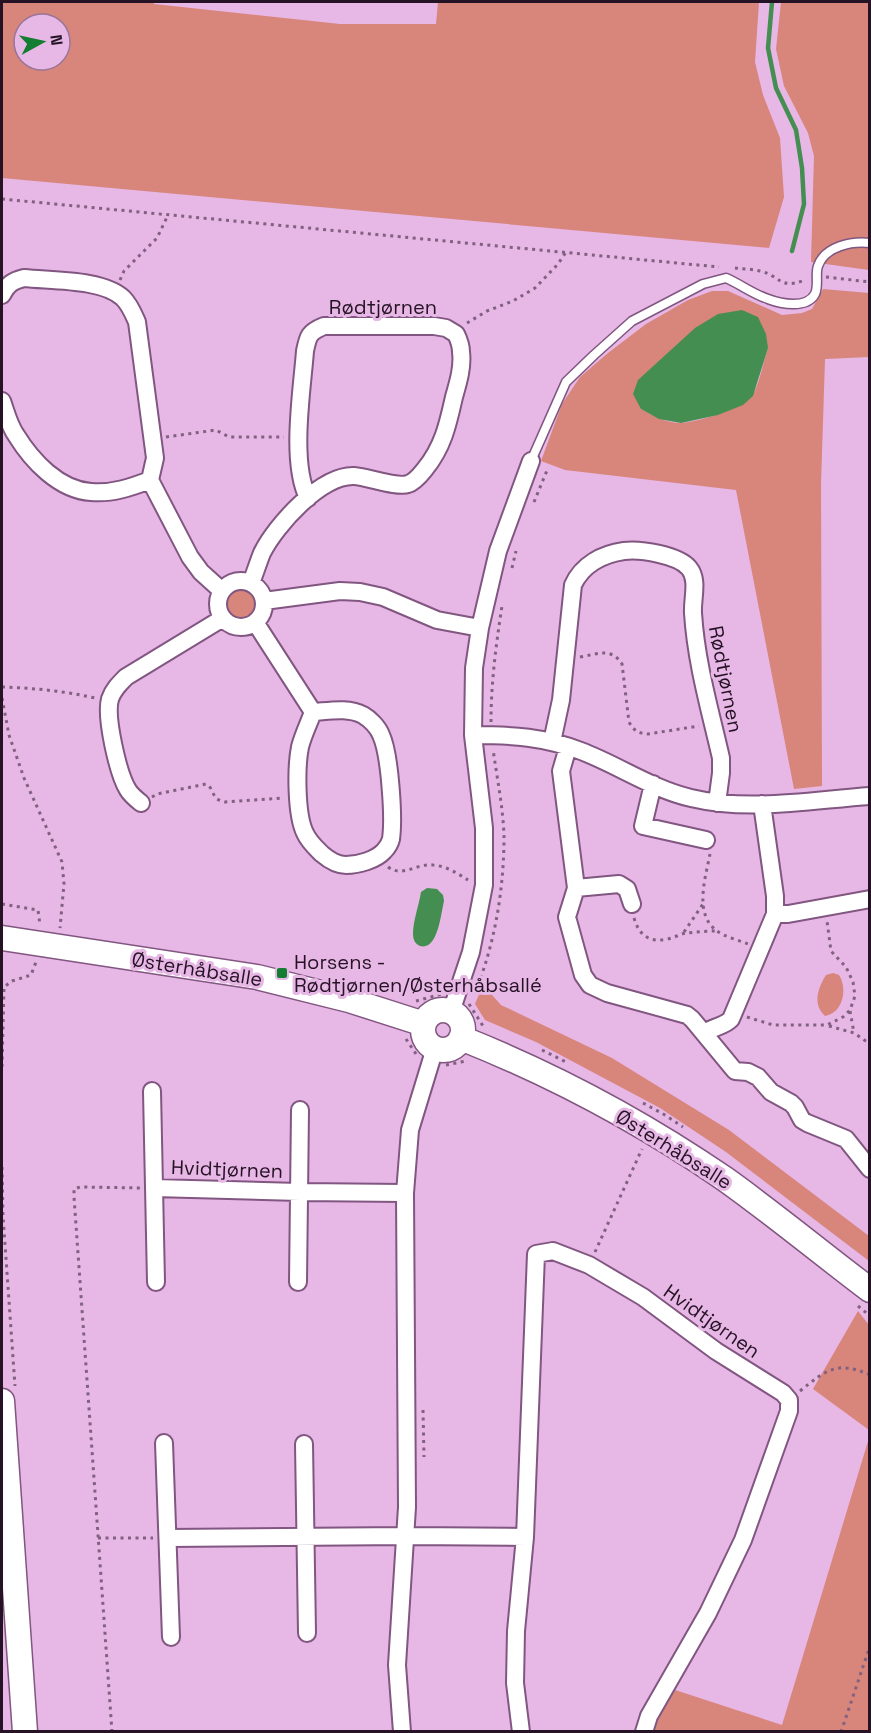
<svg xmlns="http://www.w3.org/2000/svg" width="871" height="1733" viewBox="0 0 871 1733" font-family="'Space Grotesk',sans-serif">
  <rect width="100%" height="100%" fill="#e7b7e5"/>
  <!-- green -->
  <path fill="#d8857b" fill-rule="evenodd" d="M 2,2 L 153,2 L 154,4 L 340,24 L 436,24 L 438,2 L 759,2 L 755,62 L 763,95 L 780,138 L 784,197 L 769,248 L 2,178 ZM 24,24 L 60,24 L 60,60 L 24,60 Z
    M 781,2 L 869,2 L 869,270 L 811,262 L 814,156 L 808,133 L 784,86 L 776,49 Z
    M 823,289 L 869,293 L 869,357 L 825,359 L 821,484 L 822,786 L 794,789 L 736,490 L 565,470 L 541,461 L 562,404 L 580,377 L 608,353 L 646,324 L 688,300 L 712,291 L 728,291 L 782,315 L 802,313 L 812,309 ZM 768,348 C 764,359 758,390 751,397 C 741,409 697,422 681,423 C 666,423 654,416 641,409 Z
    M225 604a17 17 0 1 1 34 0a17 17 0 1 1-34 0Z
    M 833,973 L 839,975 C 848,989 843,1013 825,1016 C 812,1004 818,988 826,975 Z
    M 483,985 L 501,1005 L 612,1058 L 729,1130 L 869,1236 L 869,1261 L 726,1152 L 660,1108 L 536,1042 L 485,1020 L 475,1004 Z
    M 858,1311 L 869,1325 L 869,1430 L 813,1389 Z
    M 869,1438 L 869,1731 L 652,1732 L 672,1689 L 782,1725 Z"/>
  <!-- water -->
  <path fill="#458e51" d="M 742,310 L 758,317 L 766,334 L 768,348 L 753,396 L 743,405 L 718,415 L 681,423 L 659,419 L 641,409 L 633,394 L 638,380 L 695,328 L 718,314 Z
    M 427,888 L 437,889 L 443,895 L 444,901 C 441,913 438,951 420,946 C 415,944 413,939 413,934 C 413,921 419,905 421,892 Z"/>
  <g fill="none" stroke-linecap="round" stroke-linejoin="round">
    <!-- stream -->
    <path stroke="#458e51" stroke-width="4.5" d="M 772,2 L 768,48 L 776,88 L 796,130 L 802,168 L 804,204 L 792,251"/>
    <!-- lane casing -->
    <g stroke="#815680" stroke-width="11">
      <path id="lane" d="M 531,461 L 566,382 L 594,355 L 632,321 L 703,284 L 726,278 C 740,284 753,294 768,299 C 781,304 807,309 815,294 C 819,286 815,274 818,266 C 825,246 852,241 870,243"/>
    </g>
    <!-- street casing -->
    <g stroke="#815680" stroke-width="20">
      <path id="street" d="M 2,295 C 8,284 12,281 24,278 C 52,281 103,279 123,298 C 130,305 133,313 137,322 L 155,458 L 150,480 L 190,557 L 201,572 L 222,591
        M 2,401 C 6,412 9,425 16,435 C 32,461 59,490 91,492 C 112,494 132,487 150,480
        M218 604a23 23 0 1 1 46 0a23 23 0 1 1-46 0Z
        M 251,583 C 255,573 258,563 262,553 C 276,525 321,475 354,476 C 368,477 397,488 408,484 C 415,482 421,474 425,469 C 443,447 448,424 454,397 C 458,383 463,367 461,352 C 461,346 459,340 456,334 L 446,328 L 434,326 L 324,326 C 309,332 308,336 305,351 C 302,391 290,462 308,498
        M 264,601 L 340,591 L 360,592 L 383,597 L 437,620 L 480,628
        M 255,622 L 313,712 C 329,711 348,707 363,715 C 370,719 378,727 381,735 C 390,754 394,818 391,839 C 390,843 387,848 384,851 C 376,860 358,865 346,865 C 337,865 329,860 322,854 C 315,847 309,842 305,833 C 296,815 296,767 300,747 C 303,735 309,723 313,712
        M 473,735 C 513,735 544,737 581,751 C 618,765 652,789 691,798 C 749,812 811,800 870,796
        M 552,742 L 561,700 L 573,585 C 582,565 602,554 624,551 C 641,549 678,555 689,568 C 699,580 692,599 693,613 C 696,662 710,710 721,758 L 721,773 L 717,803
        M 568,747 L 561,771 L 576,888 L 567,917 L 583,975 L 590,985 L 607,993 L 687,1015 L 692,1019 L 735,1071 L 748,1072 L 758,1077 L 771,1092 L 791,1103 L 795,1107 L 802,1120 L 807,1123 L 846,1139 L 870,1169
        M 653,784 L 643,826 L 706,840
        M 141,803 C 136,799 131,795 128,790 C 118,774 105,717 110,699 C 113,690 119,684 126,677 L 223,618
        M 576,888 L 619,884 L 627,889 L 632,904
        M 775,914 L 788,914 L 870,899
        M 451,1012 L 471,952 L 484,885 L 484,828 L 473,735 L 474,668 L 480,628 L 498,551 L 531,461
        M 704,1033 C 713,1027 725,1026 731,1019 L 775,914 L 775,896 L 762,804
        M 152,1091 L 156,1282
        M 154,1188 L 299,1192 L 405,1193
        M 298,1282 L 300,1110
        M 164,1443 L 171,1637
        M 304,1444 L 307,1633
        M 168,1538 L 406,1536 L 525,1537
        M 402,1732 L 397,1665 L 407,1507 L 405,1193 L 410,1130 L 435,1048
        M 521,1732 L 515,1683 L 516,1631 L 525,1537 L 536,1254 L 553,1251 L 589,1265 L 643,1297 L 716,1351 L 783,1393 L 789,1400 L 789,1411 L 743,1540 L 708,1613 L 649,1716 L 644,1732"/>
    </g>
    <!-- secondary casing -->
    <g stroke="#815680" stroke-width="27">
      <path id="secondary" d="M 2,938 L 257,977 L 349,1000 L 424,1024
        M423 1030a20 20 0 1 1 40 0a20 20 0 1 1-40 0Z
        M 461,1038 C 554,1075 642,1122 725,1179 C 774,1214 821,1253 870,1290
        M 2,1401 L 25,1732"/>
    </g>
    <!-- path -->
    <path stroke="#816180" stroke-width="3" stroke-dasharray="3 4.5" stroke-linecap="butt" d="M 2,199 L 719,267
      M 735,268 C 743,269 752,269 760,271 C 781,276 779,290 805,280
      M 826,277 L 870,282
      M 120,280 L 124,271 L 157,238 L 168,215
      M 467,323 L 487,311 L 513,301 L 535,288 L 558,264 L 566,252
      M 166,437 L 216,430 L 229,437 L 284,437
      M 534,502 L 548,468
      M 512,568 L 516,551
      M 580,657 C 598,654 611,647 622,664 L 629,722 C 634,731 638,733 648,734 L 699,726
      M 2,687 C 33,688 64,691 95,698
      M 2,698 L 9,735 L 24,778 L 62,862 L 64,884 L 60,928
      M 491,722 C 491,683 496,645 502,606
      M 152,797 L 157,794 L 206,784 C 216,790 210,799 225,802 L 284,798
      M 710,854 C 706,876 693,914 717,931 C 725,937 738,940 748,944
      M 388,867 C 403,878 416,863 433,865 C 446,866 457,873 468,880
      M 2,904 L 38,910 L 40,925
      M 634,918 C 639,935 649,943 667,939 C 674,938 680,934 686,933 C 696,932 706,931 716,931
      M 684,932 L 703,904
      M 478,985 C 496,938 504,886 504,836 C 503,807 497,778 493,749
      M 416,1001 L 442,994
      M 469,1004 L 483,1026
      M 850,1011 L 854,1033
      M 747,1017 L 773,1025 L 827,1025 L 843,1017 L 850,1010 L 855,996 L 853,982 L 846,967 L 831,951 L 827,921
      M 829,1026 L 854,1033 L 870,1044
      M 406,1039 L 416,1054
      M 542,1050 L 568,1063
      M 446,1065 L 466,1061
      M 2,1067 L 4,987 L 12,981 L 31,975 L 36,962
      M 643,1103 L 665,1115 L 683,1127
      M 2,1167 L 3,1216 L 15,1386
      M 595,1252 L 642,1149
      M 858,1306 L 870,1316
      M 800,1391 C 826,1370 837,1360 870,1375
      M 423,1410 L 424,1457
      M 98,1538 L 153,1538
      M 112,1732 L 74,1197 L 74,1189 L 80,1187 L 140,1188
      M 841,1732 L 870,1646"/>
    <!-- lane -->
    <use href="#lane" stroke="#fff" stroke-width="8"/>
    <!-- street -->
    <use href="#street" stroke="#fff" stroke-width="16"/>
    <!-- secondary -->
    <use href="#secondary" stroke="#fff" stroke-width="24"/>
  </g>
  <!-- markers -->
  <rect fill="#137d32" stroke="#e7b7e5" stroke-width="2" x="276" y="967" width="12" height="12" rx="3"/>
  <g text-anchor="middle" stroke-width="6" stroke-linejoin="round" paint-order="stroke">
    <!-- street labels -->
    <g font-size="20" fill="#251325" stroke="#e7b7e5">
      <text x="383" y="314">Rødtjørnen</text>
      <text transform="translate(726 679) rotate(79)" y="7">Rødtjørnen</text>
      <text transform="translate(197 969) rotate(9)" y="7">Østerhåbsalle</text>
      <text transform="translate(674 1149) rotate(32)" y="7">Østerhåbsalle</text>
      <text transform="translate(227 1169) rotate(2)" y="7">Hvidtjørnen</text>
      <text transform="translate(712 1321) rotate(35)" y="7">Hvidtjørnen</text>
    </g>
    <!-- poi labels -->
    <g font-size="20" fill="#251325" stroke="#e7b7e5" text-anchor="start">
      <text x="294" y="969">Horsens -<tspan x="294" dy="23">Rødtjørnen/Østerhåbsallé</tspan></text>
    </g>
  </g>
  <!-- border -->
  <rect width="871" height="1733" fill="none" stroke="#251325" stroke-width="6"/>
  <!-- north arrow -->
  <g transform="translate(42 42) rotate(82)"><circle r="28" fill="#e7b7e5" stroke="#997598" stroke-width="1.5"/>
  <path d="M0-4.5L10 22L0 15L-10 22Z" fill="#137d32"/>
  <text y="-9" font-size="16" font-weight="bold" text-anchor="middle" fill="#251325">N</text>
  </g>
</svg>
